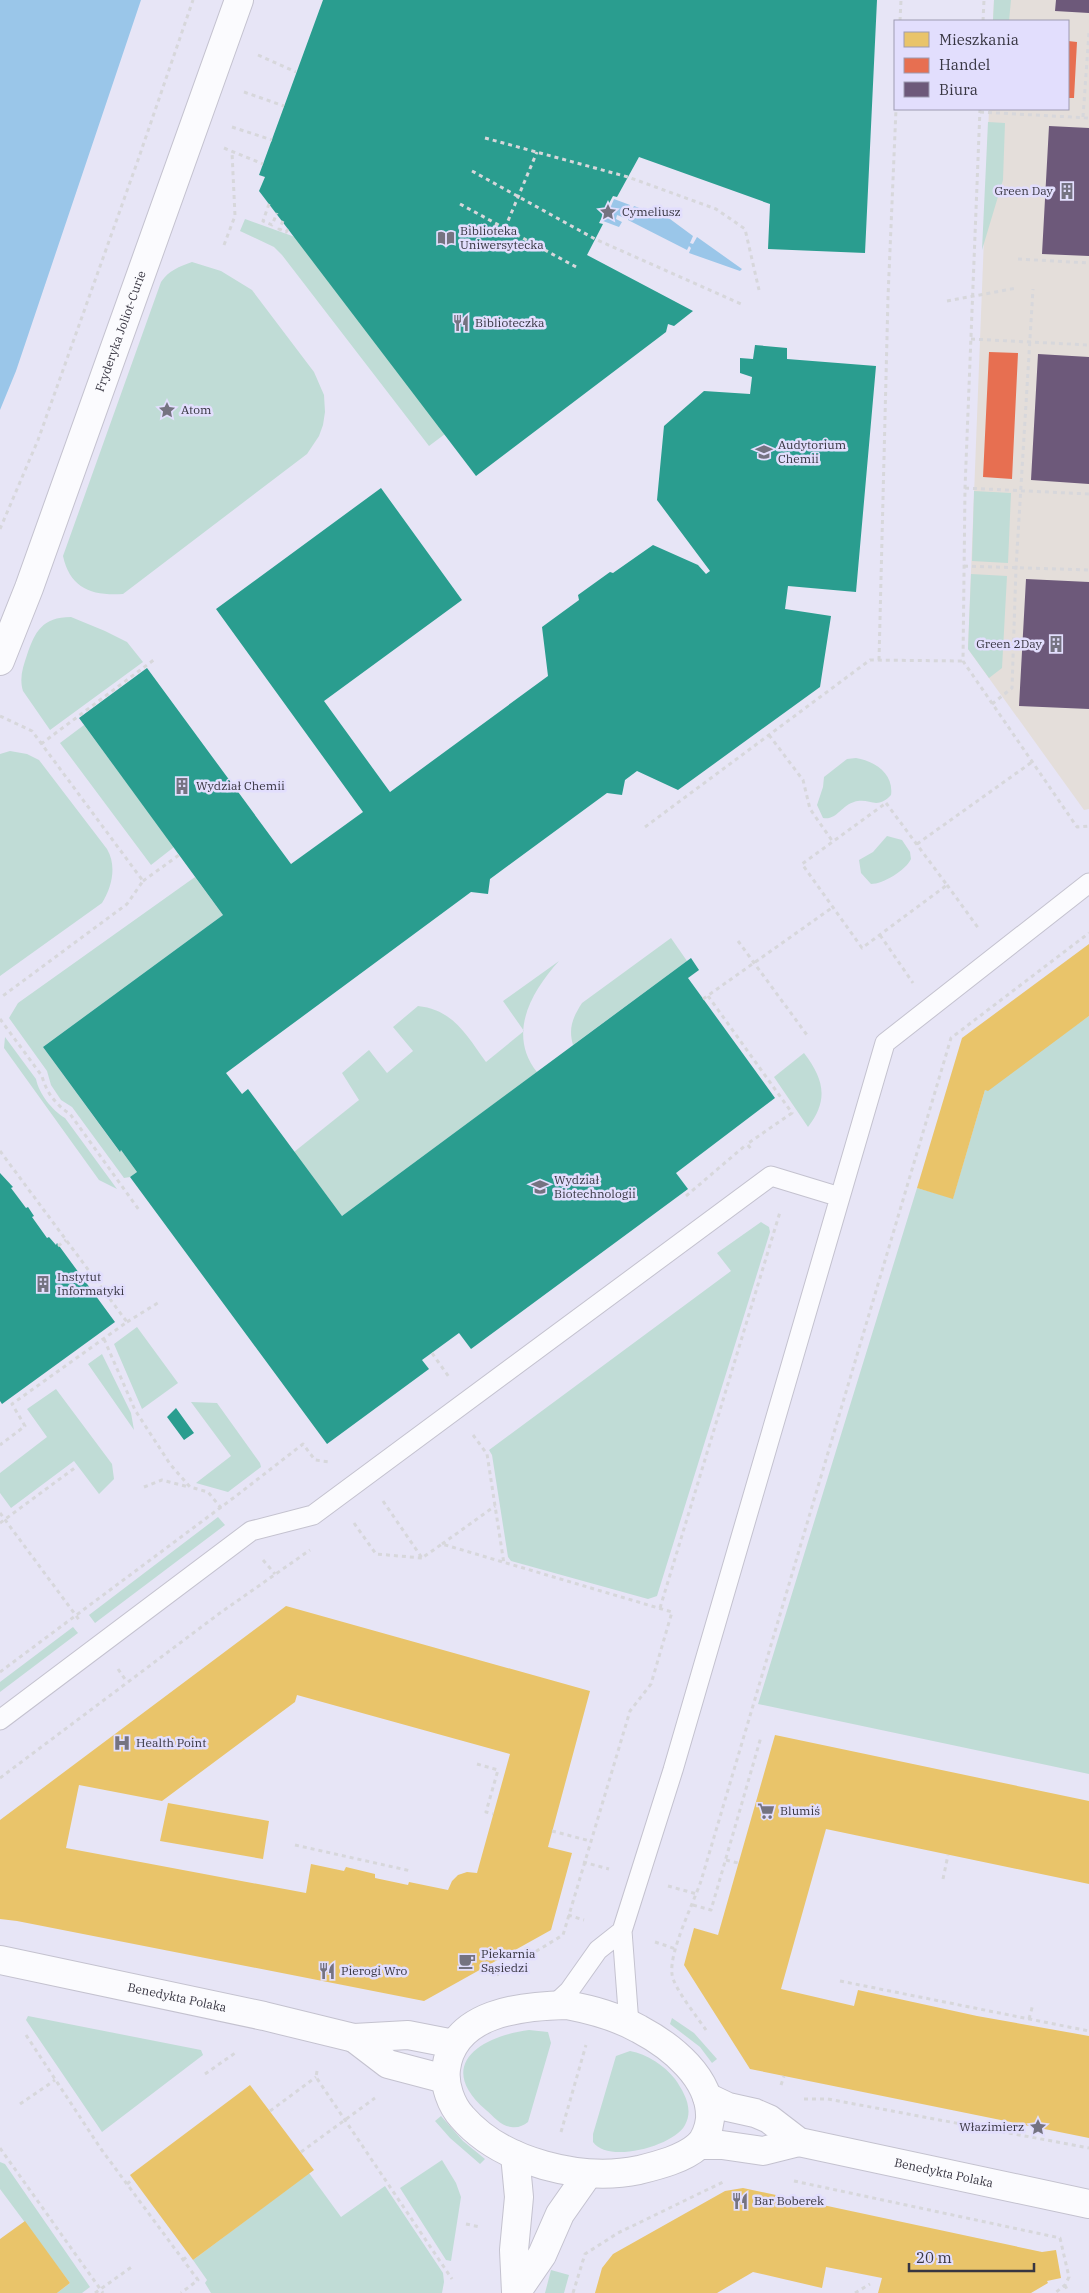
<svg xmlns="http://www.w3.org/2000/svg" width="1089" height="2293" viewBox="0 0 1089 2293" font-family="'IBM Plex Serif',serif">
  <rect width="100%" height="100%" fill="#e7e5f6"/>
  <!-- commercial -->
  <path fill="#e4deda" d="M 994,0 L 1089,0 L 1089,809 L 1084,810 L 968,649 L 989,109 L 1068,109 L 1068,21 L 993,21 Z"/>
  <!-- green -->
  <path fill="#c0dcd6" d="M 994,0 L 1011,0 L 1009,21 L 993,21 Z
    M 988,122 L 1005,123 L 1003,180 L 982,250 Z
    M 245,219 L 295,237 L 445,434 L 429,446 L 282,255 L 274,247 L 240,231 Z
    M 192,262 L 221,271 L 252,290 L 314,372 L 324,395 L 325,412 L 323,425 L 319,436 L 307,454 L 123,594 C 91,596 70,588 63,556 L 161,282 C 169,270 179,267 192,262 Z
    M 974,491 L 1011,493 L 1008,563 L 972,561 Z
    M 971,574 L 1007,576 L 1002,668 L 989,678 L 968,649 Z
    M 71,617 L 105,631 L 127,642 L 143,662 L 50,730 L 23,691 C 19,678 23,667 27,655 C 35,632 42,617 71,617 Z
    M 84,725 L 174,847 L 151,865 L 60,743 Z
    M 10,751 L 27,754 L 39,760 L 107,849 C 117,866 112,887 102,903 L 0,976 L 0,754 Z
    M 856,758 C 875,761 894,774 891,795 C 876,811 870,797 854,802 C 842,805 836,821 823,818 L 817,805 L 823,787 L 824,777 L 847,759 Z
    M 887,836 L 902,840 L 910,852 L 911,859 C 906,870 883,884 871,884 L 861,873 L 859,860 L 873,852 Z
    M 195,877 L 223,915 L 43,1047 L 119,1151 L 121,1150 L 137,1172 L 130,1177 L 124,1178 L 72,1107 L 61,1100 L 51,1085 L 47,1071 L 9,1018 L 18,1003 Z
    M 671,938 L 687,961 L 573,1045 C 568,1028 573,1017 582,1003 Z
    M 559,961 C 531,992 507,1034 537,1072 L 342,1216 L 294,1152 L 359,1100 L 342,1073 L 369,1050 L 387,1073 L 413,1051 L 393,1027 L 418,1006 C 454,1010 467,1036 486,1062 L 524,1031 L 503,1001 Z
    M 1089,1016 L 1089,1774 L 758,1704 L 917,1188 L 953,1198 L 985,1090 Z
    M 5,1037 L 36,1079 C 39,1094 52,1110 65,1118 L 117,1189 L 99,1180 L 4,1048 Z
    M 804,1053 C 824,1079 829,1100 808,1127 L 774,1077 Z
    M 761,1222 L 769,1227 L 770,1232 L 657,1596 L 648,1599 L 511,1561 L 508,1557 L 492,1455 L 489,1450 L 731,1271 L 717,1253 Z
    M 137,1327 L 178,1383 L 142,1409 L 114,1344 Z
    M 102,1354 L 131,1413 L 134,1430 L 88,1364 Z
    M 56,1389 L 112,1464 L 114,1479 L 99,1494 L 74,1461 L 11,1508 L 0,1493 L 0,1473 L 47,1437 L 27,1409 Z
    M 191,1402 L 217,1403 L 260,1463 L 261,1467 L 228,1492 L 196,1483 L 231,1456 Z
    M 218,1517 L 225,1525 L 95,1623 L 89,1615 Z
    M 73,1627 L 78,1633 L 0,1692 L 0,1682 Z
    M 28,2016 L 201,2050 L 203,2055 L 102,2132 L 26,2020 Z
    M 672,2018 L 694,2033 L 717,2059 L 712,2063 L 700,2047 L 670,2024 Z
    M 529,2030 L 548,2032 L 551,2043 L 528,2122 C 523,2126 518,2128 511,2127 C 501,2126 493,2116 486,2110 C 434,2065 481,2036 529,2030 Z
    M 630,2051 C 647,2054 665,2066 675,2079 C 684,2092 694,2109 685,2125 C 674,2146 608,2164 593,2142 L 593,2134 L 616,2056 Z
    M 441,2116 L 463,2141 L 485,2159 L 480,2164 L 450,2138 L 435,2121 Z
    M 442,2160 L 456,2183 L 461,2197 L 451,2261 L 446,2260 L 400,2188 Z
    M 0,2162 L 5,2164 L 90,2287 L 82,2293 L 57,2293 L 70,2283 L 0,2189 Z
    M 309,2173 L 341,2217 L 385,2186 L 443,2273 L 444,2282 L 442,2293 L 211,2293 L 205,2283 L 207,2280 L 193,2260 Z
    M 551,2270 L 569,2275 L 564,2293 L 545,2293 Z"/>
  <!-- water -->
  <path fill="#9ac6e9" d="M 0,0 L 141,0 L 16,371 L 0,410 Z
    M 614,199 L 630,205 L 628,210 L 631,212 L 634,206 L 670,219 L 693,236 L 690,243 L 693,244 L 697,237 L 742,269 L 740,271 L 689,253 L 691,248 L 689,246 L 687,250 L 628,220 L 629,216 L 626,215 L 625,218 L 617,215 L 616,219 L 622,222 L 619,227 L 603,221 L 607,214 L 612,216 L 613,213 L 609,211 Z"/>
  <!-- homes -->
  <path fill="#e9c46a" fill-rule="evenodd" d="M 1089,944 L 1089,1016 L 988,1091 L 985,1090 L 953,1199 L 917,1188 L 962,1038 Z
    M 286,1606 L 590,1691 L 548,1847 L 572,1853 L 551,1930 L 424,2001 L 17,1921 L 0,1919 L 0,1820 ZM 297,1695 L 510,1754 L 477,1873 L 467,1872 L 458,1875 L 452,1881 L 448,1890 L 409,1882 L 408,1885 L 375,1878 L 375,1874 L 346,1867 L 344,1871 L 311,1864 L 306,1893 L 66,1848 L 79,1785 L 162,1801 L 295,1702 Z
    M 775,1735 L 1089,1801 L 1089,1884 L 826,1829 L 781,1989 L 854,2006 L 858,1990 L 977,2016 L 1089,2036 L 1089,2138 L 750,2069 L 684,1965 L 694,1928 L 718,1935 Z
    M 168,1803 L 269,1821 L 263,1859 L 160,1841 Z
    M 250,2085 L 314,2170 L 193,2260 L 130,2175 Z
    M 743,2188 L 1042,2252 L 1056,2250 L 1061,2278 L 1047,2281 L 1048,2283 L 1031,2293 L 878,2293 L 882,2278 L 826,2267 L 822,2288 L 753,2272 L 717,2293 L 595,2293 L 602,2268 L 613,2254 L 725,2191 Z
    M 25,2221 L 70,2283 L 57,2293 L 0,2293 L 0,2239 Z"/>
  <!-- shops -->
  <path fill="#e76f51" d="M 1068,41 L 1077,42 L 1074,98 L 1068,98 Z
    M 989,352 L 1018,353 L 1012,479 L 983,477 Z"/>
  <!-- offices -->
  <path fill="#6d597a" d="M 1056,0 L 1089,0 L 1089,13 L 1055,11 Z
    M 1049,126 L 1089,128 L 1089,256 L 1042,254 Z
    M 1038,354 L 1089,357 L 1089,484 L 1031,480 Z
    M 1026,579 L 1089,582 L 1089,709 L 1019,706 Z"/>
  <!-- schools -->
  <path fill="#2a9d8f" d="M 323,0 L 877,0 L 865,253 L 768,249 L 770,204 L 639,157 L 617,197 L 613,196 L 606,209 L 599,223 L 603,224 L 587,255 L 693,311 L 674,326 L 668,324 L 666,332 L 476,476 L 259,191 L 265,177 L 259,175 L 263,164 Z
    M 755,345 L 787,348 L 787,359 L 876,366 L 856,592 L 788,586 L 785,609 L 831,616 L 820,687 L 678,790 L 637,771 L 625,780 L 622,795 L 607,793 L 490,879 L 488,894 L 471,892 L 226,1073 L 242,1094 L 248,1089 L 342,1216 L 691,958 L 699,970 L 688,978 L 775,1098 L 676,1173 L 688,1189 L 471,1349 L 459,1333 L 422,1360 L 429,1369 L 327,1444 L 130,1177 L 137,1172 L 121,1150 L 120,1152 L 43,1047 L 223,915 L 79,718 L 147,668 L 291,864 L 363,812 L 216,609 L 381,488 L 462,600 L 324,701 L 390,792 L 548,676 L 542,627 L 579,600 L 578,595 L 610,572 L 613,573 L 653,545 L 698,565 L 706,574 L 710,571 L 657,500 L 664,426 L 704,391 L 750,394 L 752,377 L 740,373 L 740,358 L 753,359 Z
    M 0,1173 L 13,1187 L 11,1188 L 26,1208 L 28,1207 L 34,1216 L 32,1217 L 47,1238 L 49,1237 L 56,1245 L 57,1243 L 115,1322 L 2,1404 L 0,1401 Z
    M 176,1408 L 194,1433 L 184,1440 L 167,1417 Z"/>
  <g fill="none" stroke-linecap="round" stroke-linejoin="round">
    <!-- lane casing -->
    <g stroke="#c4c2cf" stroke-width="21">
      <path id="lane" d="M 0,1720 L 251,1531 L 313,1515 L 771,1176 L 840,1197
        M 554,2005 L 569,1991 L 598,1950 L 622,1931
        M 629,2024 L 622,1931 L 673,1770 L 885,1043 L 1089,883"/>
    </g>
    <!-- street casing -->
    <g stroke="#c4c2cf" stroke-width="30">
      <g id="street">
        <path id="s1" d="M 0,661 L 29,588 L 239,0"/>
        <path id="s2" d="M 0,1960 L 264,2016 L 354,2038 L 408,2035 L 454,2044"/>
        <path d="M 567,2005 C 593,2010 616,2016 639,2029 C 671,2046 712,2078 710,2119 C 709,2128 705,2140 698,2146 C 683,2159 659,2165 639,2170 C 582,2182 502,2163 462,2117 C 451,2105 444,2085 446,2069 C 453,2012 522,2006 567,2005 Z"/>
        <path d="M 354,2038 L 388,2064 L 445,2079"/>
        <path id="s3" d="M 707,2097 L 728,2107 L 755,2113 L 769,2119 L 799,2142 L 1089,2204"/>
        <path d="M 699,2145 L 722,2145 L 763,2151 L 799,2142"/>
        <path d="M 515,2155 L 519,2197 L 514,2250 L 516,2292"/>
        <path d="M 516,2293 L 542,2255 L 560,2214 L 588,2174"/>
      </g>
    </g>
    <!-- path -->
    <path stroke="#d7d7db" stroke-width="3" stroke-dasharray="4 4" stroke-linecap="butt" d="M 900,21 L 901,0
      M 983,21 L 984,0
      M 258,55 L 296,72
      M 244,92 L 284,106
      M 980,109 L 965,488 L 963,661 L 1077,827 L 1089,826
      M 980,112 L 1089,118
      M 1083,117 L 1089,32
      M 232,127 L 272,140
      M 485,138 L 628,177 L 716,209 L 745,229 L 759,290
      M 224,148 L 263,164
      M 472,171 L 595,239 L 741,304
      M 269,204 L 263,221 L 272,225 L 277,213
      M 460,204 L 578,268
      M 283,221 L 279,229 L 286,232 L 289,228
      M 505,228 L 537,152
      M 224,245 L 235,216 L 232,152
      M 1018,259 L 1089,263
      M 947,301 L 1017,288
      M 971,339 L 1089,345
      M 965,488 L 1089,494
      M 0,529 L 38,440 L 138,160 L 193,0
      M 964,566 L 1089,570
      M 879,660 L 888,297 L 896,109
      M 992,704 L 1012,688 L 1016,568 L 1033,289
      M 0,716 L 32,731 L 143,881 L 127,904 L 0,998
      M 769,735 L 803,780 L 810,809 L 833,842
      M 41,744 L 155,659
      M 886,803 L 947,885 L 862,948 L 802,864 Z
      M 645,827 L 870,660 L 963,661
      M 917,844 L 1032,762
      M 143,881 L 179,855
      M 947,885 L 979,929
      M 880,935 L 913,983
      M 738,941 L 807,1035
      M 708,996 L 792,1113 L 747,1144 L 752,1150
      M 703,999 L 833,907
      M 0,1019 L 42,1076 C 46,1092 56,1105 70,1114 L 139,1210
      M 0,1151 L 127,1322 L 12,1404 L 25,1426 L 0,1445
      M 686,1196 L 747,1144
      M 58,1246 L 66,1240
      M 127,1322 L 161,1301
      M 104,1339 L 135,1410 L 170,1464 L 190,1487 L 208,1492 L 221,1508
      M 432,1353 L 449,1377
      M 473,1435 L 487,1454 L 504,1564
      M 144,1487 L 162,1480 L 189,1487
      M 383,1501 L 422,1558 L 442,1544 L 672,1612 L 651,1684 L 630,1711 L 563,1935 L 497,1975
      M 0,1513 L 80,1621
      M 0,1523 L 76,1467
      M 354,1523 L 376,1554 L 422,1558
      M 442,1544 L 495,1506
      M 263,1560 L 275,1574
      M 660,1608 L 780,1212
      M 118,1669 L 127,1682
      M 0,1672 L 236,1496 L 303,1444 L 315,1460 L 330,1462
      M 477,1764 L 498,1770 L 486,1812 L 493,1814
      M 0,1778 L 220,1613 L 310,1550
      M 552,1831 L 590,1841
      M 295,1845 L 411,1871
      M 726,1860 L 738,1863
      M 583,1862 L 609,1869
      M 943,1879 L 948,1855
      M 668,1886 L 697,1894
      M 693,1905 L 711,1910 L 761,1737
      M 568,1915 L 584,1920
      M 655,1942 L 676,1949
      M 840,1981 L 1089,2031
      M 1029,2019 L 1033,2004
      M 706,2030 C 698,2018 673,1987 672,1974 C 669,1952 693,1904 701,1881 L 951,1038 L 1089,933
      M 26,2035 L 101,2149 L 198,2280 L 181,2293
      M 317,2071 L 316,2077 L 452,2279
      M 205,2074 L 235,2053
      M 781,2085 L 784,2076
      M 804,2099 L 828,2099 L 1089,2148
      M 20,2104 L 55,2080
      M 270,2111 L 316,2077
      M 561,2132 L 586,2045
      M 0,2148 L 103,2293
      M 301,2152 L 375,2098
      M 794,2181 L 1060,2238 L 1069,2277 L 1065,2285 L 1055,2293
      M 127,2184 L 133,2179
      M 466,2224 L 480,2227
      M 183,2260 L 189,2255
      M 1065,2285 L 1068,2292
      M 95,2293 L 133,2266
      M 573,2293 L 585,2254 L 618,2233 L 723,2182
      M 855,2293 L 870,2284"/>
    <!-- lane -->
    <use href="#lane" stroke="#fbfbfe" stroke-width="19"/>
    <!-- street -->
    <use href="#street" stroke="#fbfbfe" stroke-width="28"/>
  </g>
  <!-- icons -->
  <defs>
    <g id="building-bare" transform="scale(1.35)"><path d="M-4-6H4V6H1V3H-1V6H-4ZM-2.5-4.3h1.7v1.8h-1.7ZM.8-4.3h1.7v1.8H.8ZM-2.5-1h1.7V.8h-1.7ZM.8-1h1.7V.8H.8Z" fill="#757381" stroke="#e2defd" stroke-width="2.5" paint-order="stroke"/></g>
    <g id="sight-bare" transform="scale(1.35)"><path d="M0-6L1.8-2.2L6-1.7L2.9 1.2L3.7 5.4L0 3.3L-3.7 5.4L-2.9 1.2L-6-1.7L-1.8-2.2Z" fill="#757381" stroke="#e2defd" stroke-width="2.5" paint-order="stroke"/></g>
    <g id="library-bare" transform="scale(1.35)"><path d="M-6-4Q-3-5.5-.7-3.5V5Q-3 3-6 4ZM6-4Q3-5.5 .7-3.5V5Q3 3 6 4Z" fill="#757381" stroke="#e2defd" stroke-width="2.5" paint-order="stroke"/></g>
    <g id="restaurant-bare" transform="scale(1.35)"><path d="M-5-6h1v4h1v-4h1v4h1v-4h1v5L-1.5 .5V6h-2V.5L-5-1ZM5-6V6H3V1.5H1.5Q1.5-4 5-6Z" fill="#757381" stroke="#e2defd" stroke-width="2.5" paint-order="stroke"/></g>
    <g id="university-bare" transform="scale(1.35)"><path d="M0-5L7-2L0 1L-7-2ZM-4 1L0 2.5L4 1V4Q0 6-4 4Z" fill="#757381" stroke="#e2defd" stroke-width="2.5" paint-order="stroke"/></g>
    <g id="hospital-bare" transform="scale(1.35)"><path d="M-5-5h3v3.5h4V-5h3V5h-3V1.5h-4V5h-3Z" fill="#757381" stroke="#e2defd" stroke-width="2.5" paint-order="stroke"/></g>
    <g id="supermarket-bare" transform="scale(1.35)"><path d="M-6-5.5h2.5l.6 2H6L4.5 2H-2.5L-4.4-4H-6ZM-1.5 3.2a1.3 1.3 0 1 0 .1 0ZM3 3.2a1.3 1.3 0 1 0 .1 0Z" fill="#757381" stroke="#e2defd" stroke-width="2.5" paint-order="stroke"/></g>
    <g id="cafe-bare" transform="scale(1.35)"><path d="M-5.5-4.5H6V0H3Q3 3.5 0 3.5H-2.5Q-5.5 3.5-5.5 0ZM3-3.2v2h1.7v-2ZM-6 4.5H4V6H-6Z" fill="#757381" stroke="#e2defd" stroke-width="2.5" paint-order="stroke"/></g>
  </defs>
  <g fill-rule="evenodd">
    <use href="#building-bare" x="1067" y="191"/>
    <use href="#sight-bare" x="608" y="212"/>
    <use href="#library-bare" x="446" y="238"/>
    <use href="#restaurant-bare" x="461" y="323"/>
    <use href="#sight-bare" x="167" y="410"/>
    <use href="#university-bare" x="764" y="452"/>
    <use href="#building-bare" x="1056" y="644"/>
    <use href="#building-bare" x="182" y="786"/>
    <use href="#university-bare" x="540" y="1187"/>
    <use href="#building-bare" x="43" y="1284"/>
    <use href="#hospital-bare" x="122" y="1743"/>
    <use href="#supermarket-bare" x="766" y="1811"/>
    <use href="#cafe-bare" x="467" y="1961"/>
    <use href="#restaurant-bare" x="327" y="1971"/>
    <use href="#sight-bare" x="1038" y="2127"/>
    <use href="#restaurant-bare" x="740" y="2201"/>
  </g>
  <g text-anchor="middle" stroke-width="5" stroke-linejoin="round" paint-order="stroke">
    <!-- poi labels -->
    <g font-size="12" fill="#383642" stroke="#e2defd" text-anchor="start">
      <text x="1053" y="195" text-anchor="end">Green Day</text>
      <text x="622" y="216">Cymeliusz</text>
      <text x="460" y="235">Biblioteka<tspan x="460" dy="14">Uniwersytecka</tspan></text>
      <text x="475" y="327">Biblioteczka</text>
      <text x="181" y="414">Atom</text>
      <text x="778" y="449">Audytorium<tspan x="778" dy="14">Chemii</tspan></text>
      <text x="1042" y="648" text-anchor="end">Green 2Day</text>
      <text x="196" y="790">Wydział Chemii</text>
      <text x="554" y="1184">Wydział<tspan x="554" dy="14">Biotechnologii</tspan></text>
      <text x="57" y="1281">Instytut<tspan x="57" dy="14">Informatyki</tspan></text>
      <text x="136" y="1747">Health Point</text>
      <text x="780" y="1815">Blumiś</text>
      <text x="481" y="1958">Piekarnia<tspan x="481" dy="14">Sąsiedzi</tspan></text>
      <text x="341" y="1975">Pierogi Wro</text>
      <text x="1024" y="2131" text-anchor="end">Włazimierz</text>
      <text x="754" y="2205">Bar Boberek</text>
    </g>
    <!-- street labels -->
    <g font-size="12" fill="#383642" stroke="#e2defd">
      <text dy="4" stroke="none"><textPath href="#s1" startOffset="351">Fryderyka Joliot-Curie</textPath></text>
      <text dy="4" stroke="none"><textPath href="#s2" startOffset="181">Benedykta Polaka</textPath></text>
      <text dy="4" stroke="none"><textPath href="#s3" startOffset="252">Benedykta Polaka</textPath></text>
    </g>
  </g>
  <!-- legend -->
  <rect x="894" y="20" width="175" height="90" fill="#e2defd" stroke="#9e9bb2"/>
  <rect x="904" y="32" width="25" height="15" fill="#e9c46a" stroke="#9e9bb2"/>
  <text x="939" y="45" font-size="15" fill="#383642">Mieszkania</text>
  <rect x="904" y="58" width="25" height="15" fill="#e76f51" stroke="#9e9bb2"/>
  <text x="939" y="70" font-size="15" fill="#383642">Handel</text>
  <rect x="904" y="82" width="25" height="15" fill="#6d597a" stroke="#9e9bb2"/>
  <text x="939" y="95" font-size="15" fill="#383642">Biura</text>
  <!-- scale -->
  <path d="M909 2263v8h125v-8" fill="none" stroke="#383642" stroke-width="2.5"/>
  <text x="916" y="2263" font-size="15" fill="#383642" stroke="#e2defd" stroke-width="4" paint-order="stroke">20 m</text>
</svg>
